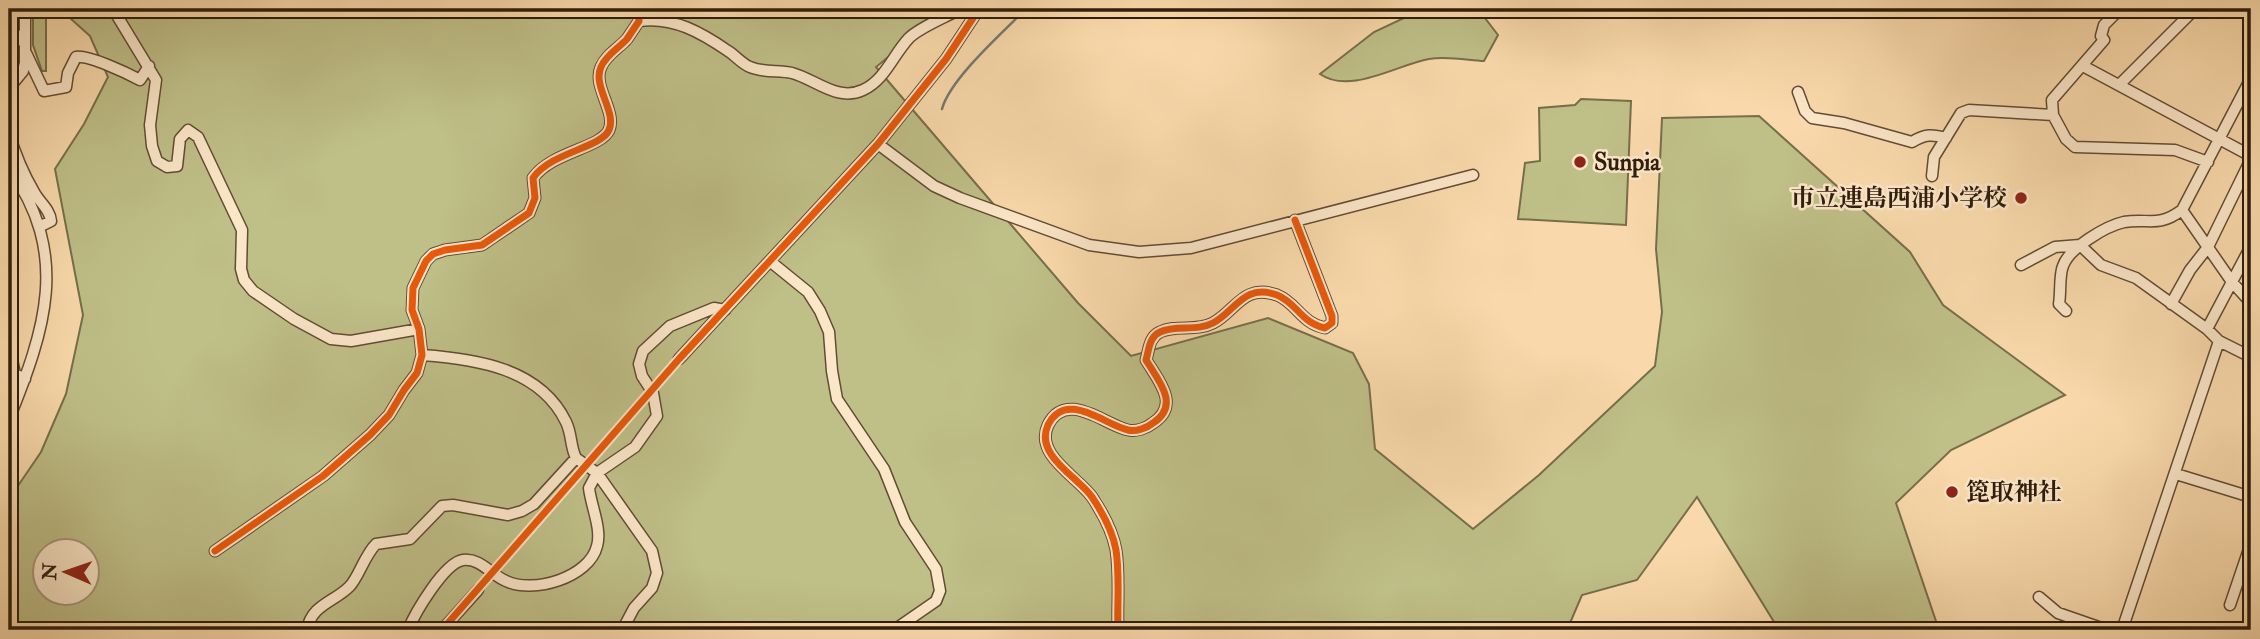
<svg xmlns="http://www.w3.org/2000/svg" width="2260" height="639" viewBox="0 0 2260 639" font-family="'IM FELL Double Pica','Noto Serif JP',serif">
  <rect width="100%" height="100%" fill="#f9d9ab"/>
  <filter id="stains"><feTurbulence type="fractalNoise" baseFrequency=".00286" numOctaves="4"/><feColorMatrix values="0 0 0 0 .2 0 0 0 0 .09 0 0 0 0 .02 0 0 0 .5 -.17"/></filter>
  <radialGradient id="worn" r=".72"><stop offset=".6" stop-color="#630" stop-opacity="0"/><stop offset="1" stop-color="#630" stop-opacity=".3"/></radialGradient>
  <!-- green -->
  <path fill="#bfbf88" stroke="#776e4a" stroke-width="2" fill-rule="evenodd" d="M 33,9 L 46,9 L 46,71 L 42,71 L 33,45 Z
    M 60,9 L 936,9 L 927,25 L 876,67 L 1078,303 L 1131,356 L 1268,318 L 1353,353 L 1369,384 L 1375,449 L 1473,529 L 1539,475 L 1655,366 L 1662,312 L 1656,249 L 1662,118 L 1759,116 L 1910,252 L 1943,305 L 2065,395 L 1951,450 L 1896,503 L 1939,630 L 1779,630 L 1697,497 L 1637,580 L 1582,595 L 1567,630 L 9,630 L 9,499 L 41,452 L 66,394 L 83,315 L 55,169 L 84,124 L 108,77 L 90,36 ZM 46,552 L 88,552 L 88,594 L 46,594 Z
    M 1423,9 L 1478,9 L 1498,35 L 1484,61 C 1467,60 1446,56 1429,59 C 1396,65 1350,95 1320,74 L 1374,32 Z
    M 1586,9 L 1871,9 L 1838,17 L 1596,14 Z
    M 1581,99 L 1631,101 L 1626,225 L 1518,219 L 1525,163 L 1540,161 L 1539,108 L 1575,105 Z"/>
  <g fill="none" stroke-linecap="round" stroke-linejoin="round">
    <!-- stream -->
    <path stroke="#757971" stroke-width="2.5" d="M 942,109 C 950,79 1003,32 1026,9"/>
    <!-- minor-tunnel -->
    <path stroke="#d1b38b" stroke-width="10" stroke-dasharray="10 5" stroke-linecap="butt" d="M 478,590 L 679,359"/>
    <!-- minor casing -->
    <g stroke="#624c34" stroke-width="13">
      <path id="minor" d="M 113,9 L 156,80 L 150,125 L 152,146 L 157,161 L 167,167 L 177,166 L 180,139 L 188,130 L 198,137 L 242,230 L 241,269 L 244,280 L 253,291 L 294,319 L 331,339 L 351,341 L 419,329
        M 639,21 C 673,16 702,33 728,51 C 736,56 742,64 750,67 C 764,73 778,70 792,73 C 815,79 837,102 863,90 C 885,80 893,55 909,38 C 920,27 946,17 960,9
        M 9,31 L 16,34 L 25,44
        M 26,53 L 44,91 L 66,87 L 68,73 L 76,57 C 89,55 127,73 140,80 L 149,66
        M 2083,66 L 2251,156
        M 2119,85 L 2189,15 L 2189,9
        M 9,88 L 23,71 L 25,63 L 25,9
        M 1798,92 L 1805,111 L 1812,118 L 1844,123 L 1912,142 C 1925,134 1932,134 1946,138
        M 2053,115 L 2052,100 L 2104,40 L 2101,36 L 2104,25 L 2120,9
        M 9,133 C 15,154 23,173 34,192 C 39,202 50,209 51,221 L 39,227
        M 878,144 L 934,186 L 960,198 L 1089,245 L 1139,252 L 1191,248 L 1473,175
        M 9,168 C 71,254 45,330 9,419
        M 1932,176 L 1934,157 L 1961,113 L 1969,110 L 2053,115 L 2066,139 L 2075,147 L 2175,150 L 2208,162
        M 2182,210 L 2232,282 L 2251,303
        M 771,262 L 808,292 L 820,311 L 829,332 L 832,371 L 837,399 L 884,469 L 905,522 L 936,569 L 940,591 L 936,601 L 894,630
        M 2021,265 L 2055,247 L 2080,245 L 2101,265 L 2136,278 L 2207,329 L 2219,341 L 2251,357
        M 2171,304 L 2190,270 L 2208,247 L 2251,159
        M 2066,311 L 2059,304 C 2061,293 2059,275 2063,266 C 2069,248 2106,226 2124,222 C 2149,218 2158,228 2182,210 L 2251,78
        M 2207,329 L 2251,246
        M 9,346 L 15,374 L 25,379
        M 422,355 C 476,359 540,368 566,422 C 572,434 570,446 576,458
        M 679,359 L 878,144 L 946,59 L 979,9
        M 2176,474 L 2251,497
        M 215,551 L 323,476 L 370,435 L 389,415 L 404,390 L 417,373 L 422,355 L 419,329 L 412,310 L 413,288 L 426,261 L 433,254 L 445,250 L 482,245 L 529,213 L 535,198 L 533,178 C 551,152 601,148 609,130 C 617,112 592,86 601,67 C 606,55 619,48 627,39 C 631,33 635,27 639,21 L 638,9
        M 2039,597 L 2058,613 L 2107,630
        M 2230,605 L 2251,543
        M 307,630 C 311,605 334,602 349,587 C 358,579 364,556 376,544 L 410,539 L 442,506 L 453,505 L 508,515 L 522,511 L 534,504 L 576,458 L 597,473 L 652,551 L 657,573 L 652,588 L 634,608 L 625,625 L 627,630
        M 408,630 C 415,613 444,563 463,560 C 481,558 491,575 506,581 C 533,594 589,578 597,546 C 602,529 591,506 589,488 L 597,473 L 635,447 L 657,416 L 653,393 L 642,376 L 639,364 L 643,351 L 670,326 L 714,308 L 725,310
        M 442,630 L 478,590
        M 1118,630 C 1117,605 1120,575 1116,550 C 1113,533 1102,512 1092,497 C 1078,477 1034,455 1048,425 C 1066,389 1105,425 1128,430 C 1136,432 1147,428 1153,423 C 1181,405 1158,380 1146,360 C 1149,350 1149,337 1160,332 C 1176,324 1196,332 1213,323 C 1236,311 1243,283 1277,295 C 1297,303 1301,323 1325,328 L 1332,323 L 1332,316 L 1295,220
        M 2122,630 L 2219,341"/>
    </g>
    <!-- minor -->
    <use href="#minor" stroke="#fbe6c8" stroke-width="10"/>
    <!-- cycleway casing -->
    <g stroke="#fbe6c8" stroke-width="11">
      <path id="cycleway" d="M 215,551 L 323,476 L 370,435 L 389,415 L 404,390 L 417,373 L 422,355 L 419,329 L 412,310 L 413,288 L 426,261 L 433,254 L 445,250 L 482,245 L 529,213 L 535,198 L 533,178 C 551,152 601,148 609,130 C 617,112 592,86 601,67 C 606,55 619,48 627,39 C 631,33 635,27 639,21 L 638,9
        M 442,630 L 679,359 L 878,144 L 946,59 L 979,9
        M 1118,630 C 1117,605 1120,575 1116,550 C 1113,533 1102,512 1092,497 C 1078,477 1034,455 1048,425 C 1066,389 1105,425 1128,430 C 1136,432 1147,428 1153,423 C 1181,405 1158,380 1146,360 C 1149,350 1149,337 1160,332 C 1176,324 1196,332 1213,323 C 1236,311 1243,283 1277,295 C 1297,303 1301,323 1325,328 L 1332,323 L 1332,316 L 1295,220"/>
    </g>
    <!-- cycleway -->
    <use href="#cycleway" stroke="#e8590c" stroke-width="7"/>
  </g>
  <!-- markers -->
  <g fill="#8f2418" stroke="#fbe6c8" stroke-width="2.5">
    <circle cx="1580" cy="162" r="7"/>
    <circle cx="2021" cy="198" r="7"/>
    <circle cx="1952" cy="492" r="7"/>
  </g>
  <g text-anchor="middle" stroke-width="5" stroke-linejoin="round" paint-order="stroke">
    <!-- poi labels -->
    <g font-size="24" font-weight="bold" fill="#2f1d0c" stroke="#fbe6c8" text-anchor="start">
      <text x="1594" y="170">Sunpia</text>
      <text x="2007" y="206" text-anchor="end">市立連島西浦小学校</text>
      <text x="1966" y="500">箆取神社</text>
    </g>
  </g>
  <!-- margin -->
  <rect width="2260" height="639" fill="none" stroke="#f9d9ab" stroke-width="35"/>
  <rect x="10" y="10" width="2239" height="618" fill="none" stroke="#2f1d0c" stroke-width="3.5"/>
  <rect x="18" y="18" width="2225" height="604" fill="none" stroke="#2f1d0c" stroke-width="2"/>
  <!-- north arrow -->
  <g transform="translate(66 572) rotate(272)"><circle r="33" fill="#fbe6c8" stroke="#a9967d" stroke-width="2"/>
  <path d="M0-5L12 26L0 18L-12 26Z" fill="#8f2418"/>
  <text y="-10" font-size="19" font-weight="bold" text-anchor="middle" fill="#2f1d0c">N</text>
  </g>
  <rect width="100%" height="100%" filter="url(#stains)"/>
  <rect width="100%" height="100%" fill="url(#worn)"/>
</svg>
